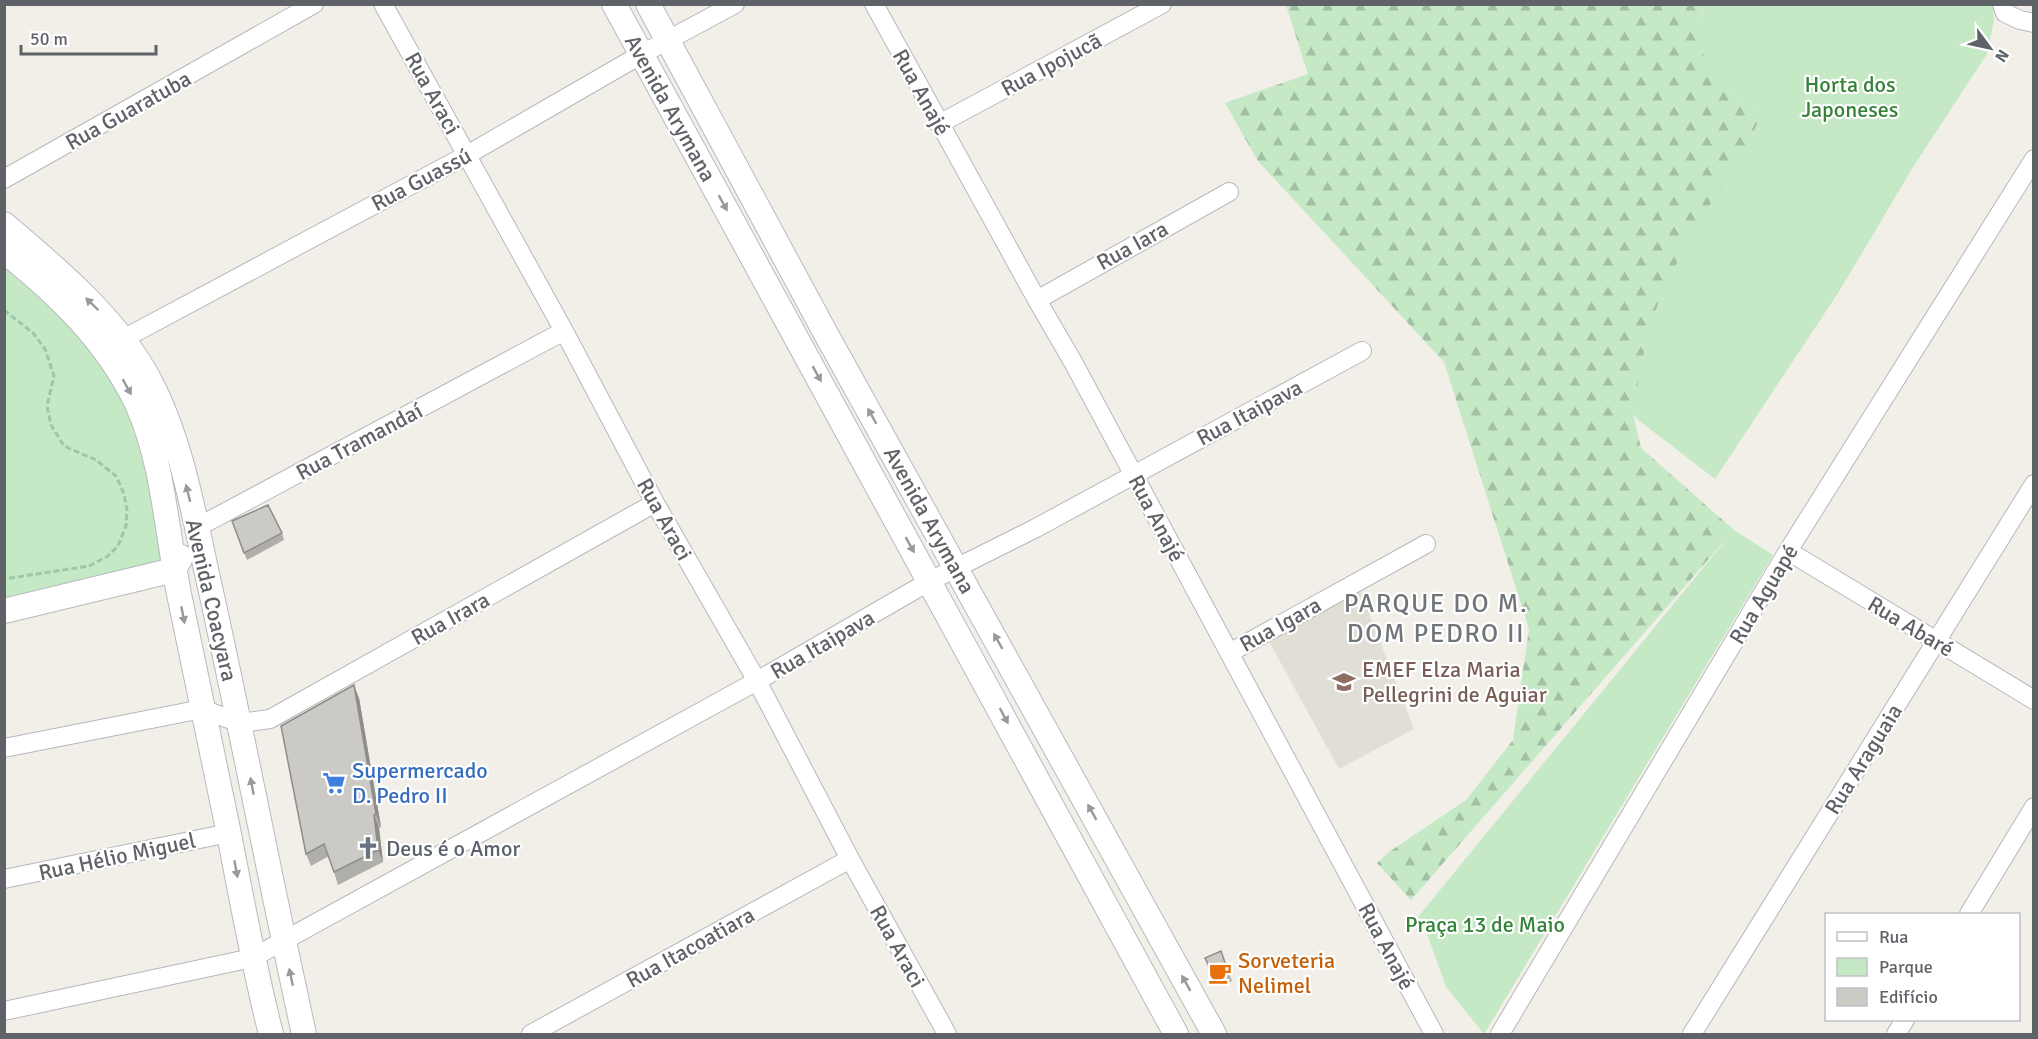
<svg xmlns="http://www.w3.org/2000/svg" width="2038" height="1039" viewBox="0 0 2038 1039" font-family="Signika,sans-serif">
  <defs>
    <pattern id="forest-firs" width="22" height="20" patternUnits="userSpaceOnUse" patternTransform="scale(1.5)"><rect width="22" height="20" fill="#c5e8c5"/><path d="M5 1l3.5 6h-7zM16 11l3.5 6h-7z" fill="#a3c0a4"/></pattern>
  </defs>
  <rect width="100%" height="100%" fill="#f1efe8"/>
  <!-- education -->
  <path fill="#e1ded6" d="M 1360,590 L 1414,729 L 1339,769 L 1266,636 Z"/>
  <!-- forest -->
  <path fill="url(#forest-firs)" d="M 1707,4 L 1696,22 L 1730,91 L 1761,113 L 1754,132 L 1692,238 L 1659,302 L 1633,414 L 1641,448 L 1734,530 L 1411,900 L 1377,863 L 1389,852 L 1466,800 L 1513,740 L 1529,629 L 1444,362 L 1258,161 L 1225,103 L 1308,74 L 1286,5 Z"/>
  <!-- green -->
  <path fill="#c5e8c5" d="M 1707,5 L 1993,5 L 1994,21 L 1987,54 L 1915,164 L 1838,293 L 1715,479 L 1637,419 L 1633,414 C 1639,376 1645,337 1659,301 C 1684,242 1721,187 1754,132 L 1761,113 L 1730,91 L 1701,51 L 1696,22 Z
    M 4,264 L 58,311 L 101,362 L 132,417 L 148,464 L 167,563 L 4,606 Z
    M 1734,530 L 1773,555 L 1484,1034 L 1446,987 L 1428,936 L 1418,917 Z"/>
  <g fill="none" stroke-linecap="round" stroke-linejoin="round">
    <!-- street casing -->
    <g stroke="#b5b8bc" stroke-width="20">
      <path id="street" d="M 383,4 L 564,331 L 655,503 L 757,681 L 850,859 L 947,1034
        M 874,4 L 1037,300 L 1073,362 L 1434,1034
        M 2002,4 L 2005,13 L 2020,20 L 2034,23
        M 939,124 L 1162,4
        M 4,179 L 314,4
        M 1037,300 L 1229,192
        M 114,346 L 123,339 L 467,155 L 642,54 L 735,4
        M 196,528 L 564,331
        M 1788,551 L 2034,700
        M 1229,653 L 1426,544
        M 4,748 L 202,709 L 240,723 L 270,719 L 655,503
        M 4,879 L 229,833
        M 1969,914 L 2034,807
        M 4,1011 L 252,958 L 757,681 L 930,581 L 1036,528 L 1362,351
        M 531,1034 L 850,859
        M 1500,1034 L 1788,551 L 2034,159
        M 1692,1034 L 2034,484
        M 1896,1034 L 1905,1020"/>
    </g>
    <!-- secondary casing -->
    <g stroke="#b6babf" stroke-width="26">
      <path id="secondary" d="M 614,4 L 1176,1034
        M 648,4 L 826,334 L 1214,1034
        M 4,224 C 57,269 115,317 149,379 C 184,445 195,523 212,596 C 244,742 272,889 304,1034
        M 4,251 C 58,294 107,341 137,404 C 163,461 167,533 179,594 C 195,674 213,754 229,834 C 242,901 254,968 271,1034
        M 4,611 L 174,570 L 181,557"/>
    </g>
    <!-- path -->
    <path stroke="#9cc7a9" stroke-width="3" stroke-dasharray="6 3" stroke-linecap="butt" d="M 4,310 L 33,333 L 45,349 L 54,376 L 47,406 L 51,425 L 64,446 L 96,460 L 116,476 L 124,494 L 127,510 L 126,526 L 118,546 L 108,556 L 89,566 L 4,579"/>
    <!-- street -->
    <use href="#street" stroke="#fff" stroke-width="18"/>
    <!-- secondary -->
    <use href="#secondary" stroke="#fff" stroke-width="24"/>
  </g>
  <!-- wall -->
  <path fill="#afaea9" d="M 232,521 L 282,533 L 284,540 L 247,560 Z
    M 359,698 L 381,827 L 379,828 L 383,862 L 338,885 L 329,856 L 311,866 L 306,854 Z
    M 1221,951 L 1232,981 L 1220,986 L 1207,965 L 1205,958 Z"/>
  <!-- shaded-wall -->
  <path fill="#8f8d8a" d="M 354,685 L 359,698 L 381,827 L 376,814 Z
    M 374,815 L 379,828 L 383,862 L 378,850 Z"/>
  <!-- building -->
  <path fill="#cccac5" stroke="#8f8d8a" stroke-width="1.5" d="M 268,505 L 282,533 L 244,553 L 232,521 Z
    M 354,685 L 376,814 L 374,815 L 378,850 L 334,872 L 324,844 L 306,854 L 281,726 Z
    M 1221,951 L 1229,974 L 1217,979 L 1205,958 Z"/>
  <!-- one-way arrows -->
  <defs><path id="oneway-solid" d="M-6-.8H1V-3.2L6.5 0L1 3.2V.8H-6Z" transform="scale(1.5)"/></defs>
  <g fill="#979a9d">
    <use href="#oneway-solid" transform="translate(723 203) rotate(61)"/>
    <use href="#oneway-solid" transform="translate(92 304) rotate(-136)"/>
    <use href="#oneway-solid" transform="translate(817 374) rotate(61)"/>
    <use href="#oneway-solid" transform="translate(127 387) rotate(61)"/>
    <use href="#oneway-solid" transform="translate(872 416) rotate(-119)"/>
    <use href="#oneway-solid" transform="translate(188 493) rotate(-104)"/>
    <use href="#oneway-solid" transform="translate(910 545) rotate(61)"/>
    <use href="#oneway-solid" transform="translate(183 615) rotate(79)"/>
    <use href="#oneway-solid" transform="translate(998 641) rotate(-119)"/>
    <use href="#oneway-solid" transform="translate(1004 716) rotate(62)"/>
    <use href="#oneway-solid" transform="translate(252 786) rotate(-101)"/>
    <use href="#oneway-solid" transform="translate(1092 812) rotate(-119)"/>
    <use href="#oneway-solid" transform="translate(236 869) rotate(79)"/>
    <use href="#oneway-solid" transform="translate(291 977) rotate(-102)"/>
    <use href="#oneway-solid" transform="translate(1186 983) rotate(-119)"/>
  </g>
  <!-- icons -->
  <defs>
    <g id="school-bare" transform="scale(1.8)"><path d="M0-5L7-2L0 1L-7-2ZM-4 1L0 2.5L4 1V4Q0 6-4 4Z" fill="#8d6e63" stroke="#fff" stroke-width="2.5" paint-order="stroke"/></g>
    <g id="supermarket-bare" transform="scale(1.8)"><path d="M-6-5.5h2.5l.6 2H6L4.5 2H-2.5L-4.4-4H-6ZM-1.5 3.2a1.3 1.3 0 1 0 .1 0ZM3 3.2a1.3 1.3 0 1 0 .1 0Z" fill="#3f7fe0" stroke="#fff" stroke-width="2.5" paint-order="stroke"/></g>
    <g id="church-bare" transform="scale(1.8)"><path d="M-1.2-6h2.4v3.5h3.3v2.4h-3.3V6h-2.4V-.1h-3.3v-2.4h3.3Z" fill="#6b7280" stroke="#fff" stroke-width="2.5" paint-order="stroke"/></g>
    <g id="cafe-bare" transform="scale(1.8)"><path d="M-5.5-4.5H6V0H3Q3 3.5 0 3.5H-2.5Q-5.5 3.5-5.5 0ZM3-3.2v2h1.7v-2ZM-6 4.5H4V6H-6Z" fill="#e8710a" stroke="#fff" stroke-width="2.5" paint-order="stroke"/></g>
  </defs>
  <g fill-rule="evenodd">
    <use href="#school-bare" x="1344" y="682"/>
    <use href="#supermarket-bare" x="334" y="783"/>
    <use href="#church-bare" x="368" y="848"/>
    <use href="#cafe-bare" x="1220" y="973"/>
  </g>
  <g text-anchor="middle" stroke-width="4.5" stroke-linejoin="round" paint-order="stroke">
    <!-- street labels -->
    <g font-size="22" fill="#5f6368" stroke="#fff">
      <text transform="translate(1051 64) rotate(-28)" y="8">Rua Ipojucã</text>
      <text transform="translate(922 92) rotate(61)" y="8">Rua Anajé</text>
      <text transform="translate(433 93) rotate(61)" y="8">Rua Araci</text>
      <text transform="translate(671 108) rotate(61)" y="8">Avenida Arymana</text>
      <text transform="translate(128 110) rotate(-29)" y="8">Rua Guaratuba</text>
      <text transform="translate(421 179) rotate(-28)" y="8">Rua Guassú</text>
      <text transform="translate(1132 245) rotate(-29)" y="8">Rua Iara</text>
      <text transform="translate(1249 412) rotate(-28)" y="8">Rua Itaipava</text>
      <text transform="translate(359 441) rotate(-28)" y="8">Rua Tramandaí</text>
      <text transform="translate(1157 518) rotate(62)" y="8">Rua Anajé</text>
      <text transform="translate(665 519) rotate(61)" y="8">Rua Araci</text>
      <text transform="translate(930 520) rotate(61)" y="8">Avenida Arymana</text>
      <text transform="translate(1763 594) rotate(-59)" y="8">Rua Aguapé</text>
      <text transform="translate(212 600) rotate(77)" y="8">Avenida Coacyara</text>
      <text transform="translate(450 618) rotate(-29)" y="8">Rua Irara</text>
      <text transform="translate(1280 624) rotate(-29)" y="8">Rua Igara</text>
      <text transform="translate(1911 626) rotate(31)" y="8">Rua Abaré</text>
      <text transform="translate(822 644) rotate(-30)" y="8">Rua Itaipava</text>
      <text transform="translate(1863 759) rotate(-58)" y="8">Rua Araguaia</text>
      <text transform="translate(117 856) rotate(-12)" y="8">Rua Hélio Miguel</text>
      <text transform="translate(898 946) rotate(61)" y="8">Rua Araci</text>
      <text transform="translate(1387 946) rotate(62)" y="8">Rua Anajé</text>
      <text transform="translate(690 947) rotate(-29)" y="8">Rua Itacoatiara</text>
    </g>
    <!-- park labels -->
    <g font-size="22" fill="#348238" stroke="#fff">
      <text x="1850" y="92">Horta dos<tspan x="1850" dy="25">Japoneses</tspan></text>
      <text x="1485" y="932">Praça 13 de Maio</text>
    </g>
    <!-- education labels -->
    <g font-size="22" fill="#785e54" stroke="#fff" text-anchor="start">
      <text x="1362" y="677">EMEF Elza Maria<tspan x="1362" dy="25">Pellegrini de Aguiar</tspan></text>
    </g>
    <!-- shop labels -->
    <g font-size="22" fill="#366cbe" stroke="#fff" text-anchor="start">
      <text x="352" y="778">Supermercado<tspan x="352" dy="25">D. Pedro II</tspan></text>
    </g>
    <!-- worship labels -->
    <g font-size="22" fill="#5b616d" stroke="#fff" text-anchor="start">
      <text x="386" y="856">Deus é o Amor</text>
    </g>
    <!-- food labels -->
    <g font-size="22" fill="#c56008" stroke="#fff" text-anchor="start">
      <text x="1238" y="968">Sorveteria<tspan x="1238" dy="25">Nelimel</tspan></text>
    </g>
    <!-- quarter labels -->
    <g font-size="26" letter-spacing="1.5" fill="#70757a" stroke="#fff">
      <text x="1436" y="612">PARQUE DO M.<tspan x="1436" dy="30">DOM PEDRO II</tspan></text>
    </g>
  </g>
  <!-- border -->
  <rect width="2038" height="1039" fill="none" stroke="#5f6368" stroke-width="12"/>
  <!-- legend -->
  <rect x="1825" y="913" width="195" height="108" fill="#ffffff" stroke="#bfc1c3" stroke-width="1.5"/>
  <rect x="1837" y="932" width="30" height="9" fill="#ffffff" stroke="#bfc1c3" stroke-width="1.5"/>
  <text x="1879" y="943" font-size="18" fill="#5f6368">Rua</text>
  <rect x="1837" y="958" width="30" height="18" fill="#c5e8c5" stroke="#bfc1c3" stroke-width="1.5"/>
  <text x="1879" y="973" font-size="18" fill="#5f6368">Parque</text>
  <rect x="1837" y="988" width="30" height="18" fill="#cccac5" stroke="#bfc1c3" stroke-width="1.5"/>
  <text x="1879" y="1003" font-size="18" fill="#5f6368">Edifício</text>
  <!-- north arrow -->
  <g transform="translate(1990 48) rotate(123)" stroke="#ffffff" stroke-width="4.5" paint-order="stroke">
  <path d="M0-4.5L10 22L0 15L-10 22Z" fill="#5f6368"/>
  <text y="-9" font-size="16" font-weight="bold" text-anchor="middle" fill="#5f6368">N</text>
  </g>
  <!-- scale -->
  <path d="M21 45v9h135v-9" fill="none" stroke="#5f6368" stroke-width="3"/>
  <text x="30" y="45" font-size="18" fill="#5f6368" stroke="#ffffff" stroke-width="4.5" paint-order="stroke">50 m</text>
</svg>
